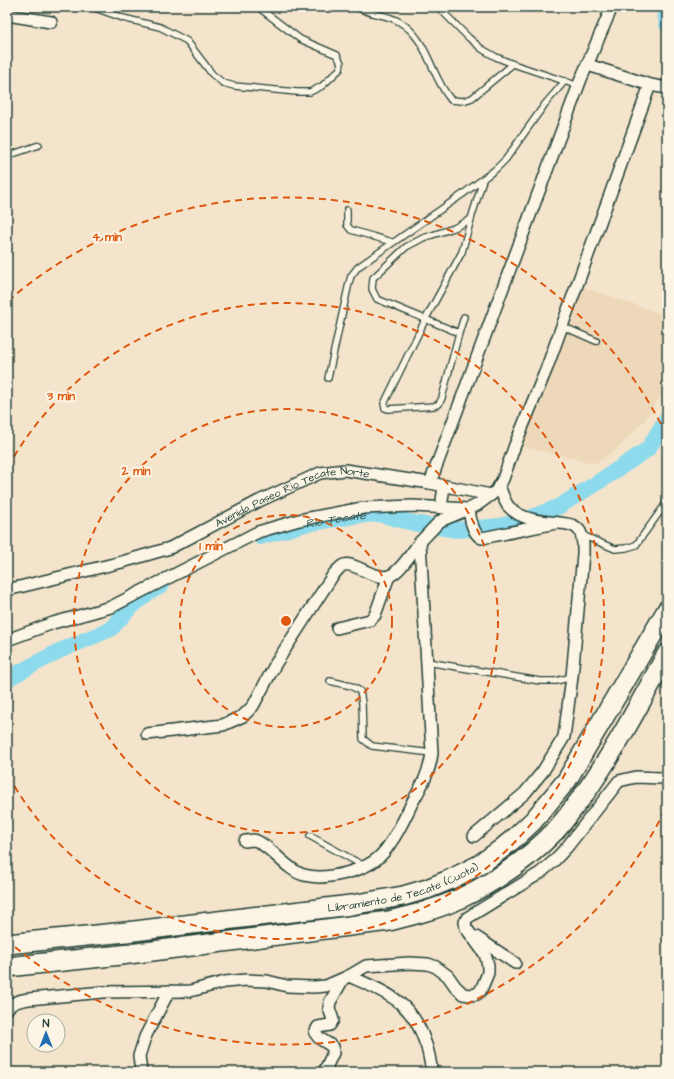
<svg xmlns="http://www.w3.org/2000/svg" width="674" height="1079" viewBox="0 0 674 1079" font-family="'Architects Daughter',sans-serif">
  <rect width="100%" height="100%" fill="#f4e4cc"/>
  <filter id="ink" filterUnits="userSpaceOnUse"><feTurbulence type="fractalNoise" baseFrequency=".025" numOctaves="2"/><feDisplacementMap in="SourceGraphic" scale="8" xChannelSelector="R" yChannelSelector="G"/><feConvolveMatrix kernelMatrix="1 2 1 2 8 2 1 2 1" color-interpolation-filters="sRGB"/></filter>
  <g filter="url(#ink)">
    <!-- built -->
    <path fill="#eed8ba" d="M 580,286 L 667,316 L 667,386 L 644,421 L 615,451 L 595,464 L 520,446 Z"/>
    <g fill="none" stroke-linecap="round" stroke-linejoin="round">
      <!-- river -->
      <g stroke="#8ddaec" stroke-width="16">
        <path d="M 664,7 L 667,24"/>
        <path id="s1" d="M 260,537 L 305,524 L 354,516 L 379,514 L 413,523 L 457,530 L 500,526 L 530,518 L 558,507 L 600,481 L 648,449 L 667,418"/>
        <path d="M 7,679 L 59,651 L 111,629 L 127,611 L 148,593 L 161,586"/>
      </g>
      <!-- service casing -->
      <g stroke="#1f3d34" stroke-width="8">
        <path id="service" d="M 92,7 L 123,18 L 160,27 L 187,41 L 212,74 L 223,83 L 234,86 L 297,92 L 310,92 L 322,86 L 340,69 L 341,63 L 337,55 L 300,39 L 258,7
          M 357,7 C 370,15 386,14 398,21 C 429,38 430,76 451,100 L 463,101 L 472,98 L 513,64
          M 438,7 L 469,38 L 482,49 L 496,57 L 513,64 L 579,86
          M 7,157 L 13,154 L 39,145
          M 347,210 L 347,225 L 351,230 L 392,242
          M 464,317 L 459,333 L 442,398 L 439,404 L 434,406 L 388,409 L 385,408 L 384,404 L 425,320 L 462,252 L 471,219
          M 562,326 L 596,341
          M 459,333 L 377,299 L 372,289 L 373,278 L 406,247 L 423,238 L 454,228 L 471,219 L 483,180
          M 328,378 L 349,283 L 351,276 L 358,267 L 463,194 L 496,169 L 506,159 L 545,104 L 565,81
          M 582,535 L 615,549 L 626,548 L 636,545 L 667,502
          M 427,662 L 540,681 L 556,681 L 572,677
          M 330,681 L 351,686 L 360,691 L 362,703 L 363,739 L 372,746 L 432,753
          M 310,836 L 364,866"/>
      </g>
      <!-- minor casing -->
      <g stroke="#1f3d34" stroke-width="14">
        <g id="minor">
          <path d="M 7,15 L 51,22"/>
          <path d="M 588,65 L 650,85 L 667,88"/>
          <path d="M 430,483 L 581,79 L 612,7"/>
          <path d="M 441,508 L 444,486"/>
          <path id="s2" d="M 7,590 L 122,562 L 170,548 L 259,501 L 320,473 L 345,470 L 430,483 L 491,495"/>
          <path d="M 337,628 L 370,620 L 375,615 L 389,576"/>
          <path d="M 7,640 L 53,623 L 111,607 L 258,532 L 299,520 L 363,508 L 412,506 L 469,509 L 477,505 L 496,491 L 503,479 L 515,445 L 546,370 L 650,85"/>
          <path d="M 147,734 L 223,725 L 243,716 L 253,706 L 276,663 L 333,575 C 336,572 339,568 342,566 C 352,559 374,581 389,576 C 399,573 413,551 420,542"/>
          <path d="M 474,836 L 525,793 L 543,771 L 564,737 L 572,677 L 583,554 C 583,547 584,537 579,530 C 574,524 567,524 560,523 C 543,522 520,520 508,506 C 504,500 502,493 499,486"/>
          <path d="M 245,841 C 248,841 252,840 254,840 C 269,844 287,871 304,875 C 326,881 368,871 383,853 C 395,839 404,820 412,803 C 421,787 430,772 432,753 L 420,542 L 440,521 L 469,509 C 470,518 473,535 482,538 L 556,523"/>
          <path d="M 476,937 L 515,963"/>
          <path d="M 349,976 C 385,992 412,1001 425,1042 C 429,1051 430,1062 432,1072"/>
          <path d="M 7,1009 C 11,1002 21,1000 29,999 L 103,992 L 190,991 L 225,982 L 246,980 L 267,981 L 287,986 L 314,987 L 326,986 L 349,976 L 366,966 L 409,963 L 428,964 L 436,967 L 448,976 L 455,986 L 463,994 L 470,995 L 477,994 L 481,990 L 488,973 L 488,965 L 485,954 L 466,928 L 465,922 L 467,918 L 540,873 L 553,862 L 567,847 L 619,781 L 636,777 L 662,778"/>
          <path d="M 141,1072 L 139,1056 L 145,1037 L 169,991"/>
          <path d="M 324,1072 L 333,1053 L 333,1047 L 319,1038 L 315,1033 L 318,1027 L 330,1025 L 333,1020 L 329,1008 L 330,1002 L 343,979"/>
        </g>
      </g>
      <!-- motorway casing -->
      <g stroke="#1f3d34" stroke-width="22">
        <g id="motorway">
          <path id="s3" d="M 7,944 L 126,932 L 351,905 L 403,896 L 427,889 L 449,880 L 479,865 L 500,850 L 517,836 L 533,821 L 567,780 L 667,610"/>
          <path d="M 7,967 L 121,955 L 389,921 C 413,915 437,909 459,899 C 495,882 527,860 555,831 C 566,819 575,806 585,793 C 616,749 641,701 667,654"/>
        </g>
      </g>
      <!-- service -->
      <use href="#service" stroke="#fcf5e5" stroke-width="5.5"/>
      <!-- minor -->
      <use href="#minor" stroke="#fcf5e5" stroke-width="11"/>
      <!-- motorway -->
      <use href="#motorway" stroke="#fcf5e5" stroke-width="19"/>
    </g>
  </g>
  <!-- distance rings -->
  <g fill="none" stroke="#de580e" stroke-width="2" stroke-dasharray="7 5">
    <circle cx="286" cy="621" r="106"/>
    <circle cx="286" cy="621" r="212"/>
    <path d="M8 467A318 318 0 1 1 8 775"/>
    <path d="M665 810A424 424 0 0 1 8 941M8 301A424 424 0 0 1 665 432"/>
  </g>
  <g text-anchor="middle" stroke-width="4" stroke-linejoin="round" paint-order="stroke">
    <!-- street labels -->
    <g font-size="11" fill="#1f3d34" stroke="#fcf5e5">
      <text dy="4" stroke="none"><textPath href="#s2" startOffset="303">Avenida Paseo Río Tecate Norte</textPath></text>
      <text dy="4" stroke="none"><textPath href="#s3" startOffset="401">Libramiento de Tecate (Cuota)</textPath></text>
    </g>
    <!-- water labels -->
    <g font-size="12" font-style="italic" fill="#355c59" stroke="#fcf5e5">
      <text dy="4" stroke="none"><textPath href="#s1" startOffset="78">Río Tecate</textPath></text>
    </g>
  </g>
  <circle cx="286" cy="621" r="6" fill="#de580e" stroke="#fcf5e5" stroke-width="2"/>
  <g font-size="12" text-anchor="middle" font-weight="bold" fill="#de580e" stroke="#fcf5e5" stroke-width="4" stroke-linejoin="round" paint-order="stroke">
    <text x="107" y="241">4 min</text>
    <text x="61" y="400">3 min</text>
    <text x="136" y="475">2 min</text>
    <text x="211" y="550">1 min</text>
  </g>
  <!-- margin -->
  <rect width="674" height="1079" fill="none" stroke="#fcf5e5" stroke-width="24"/>
  <rect x="12" y="12" width="650" height="1055" fill="none" stroke="#1f3d34" stroke-width="1.5" filter="url(#ink)"/>
  <!-- north arrow -->
  <g transform="translate(46 1033)"><circle r="19" fill="#fcf5e5" stroke="#a4ab9e"/>
  <path d="M0-3L7 15L0 10L-7 15Z" fill="#1f6fb2"/>
  <text y="-6" font-size="11" font-weight="bold" text-anchor="middle" fill="#1f3d34">N</text>
  </g>
</svg>
